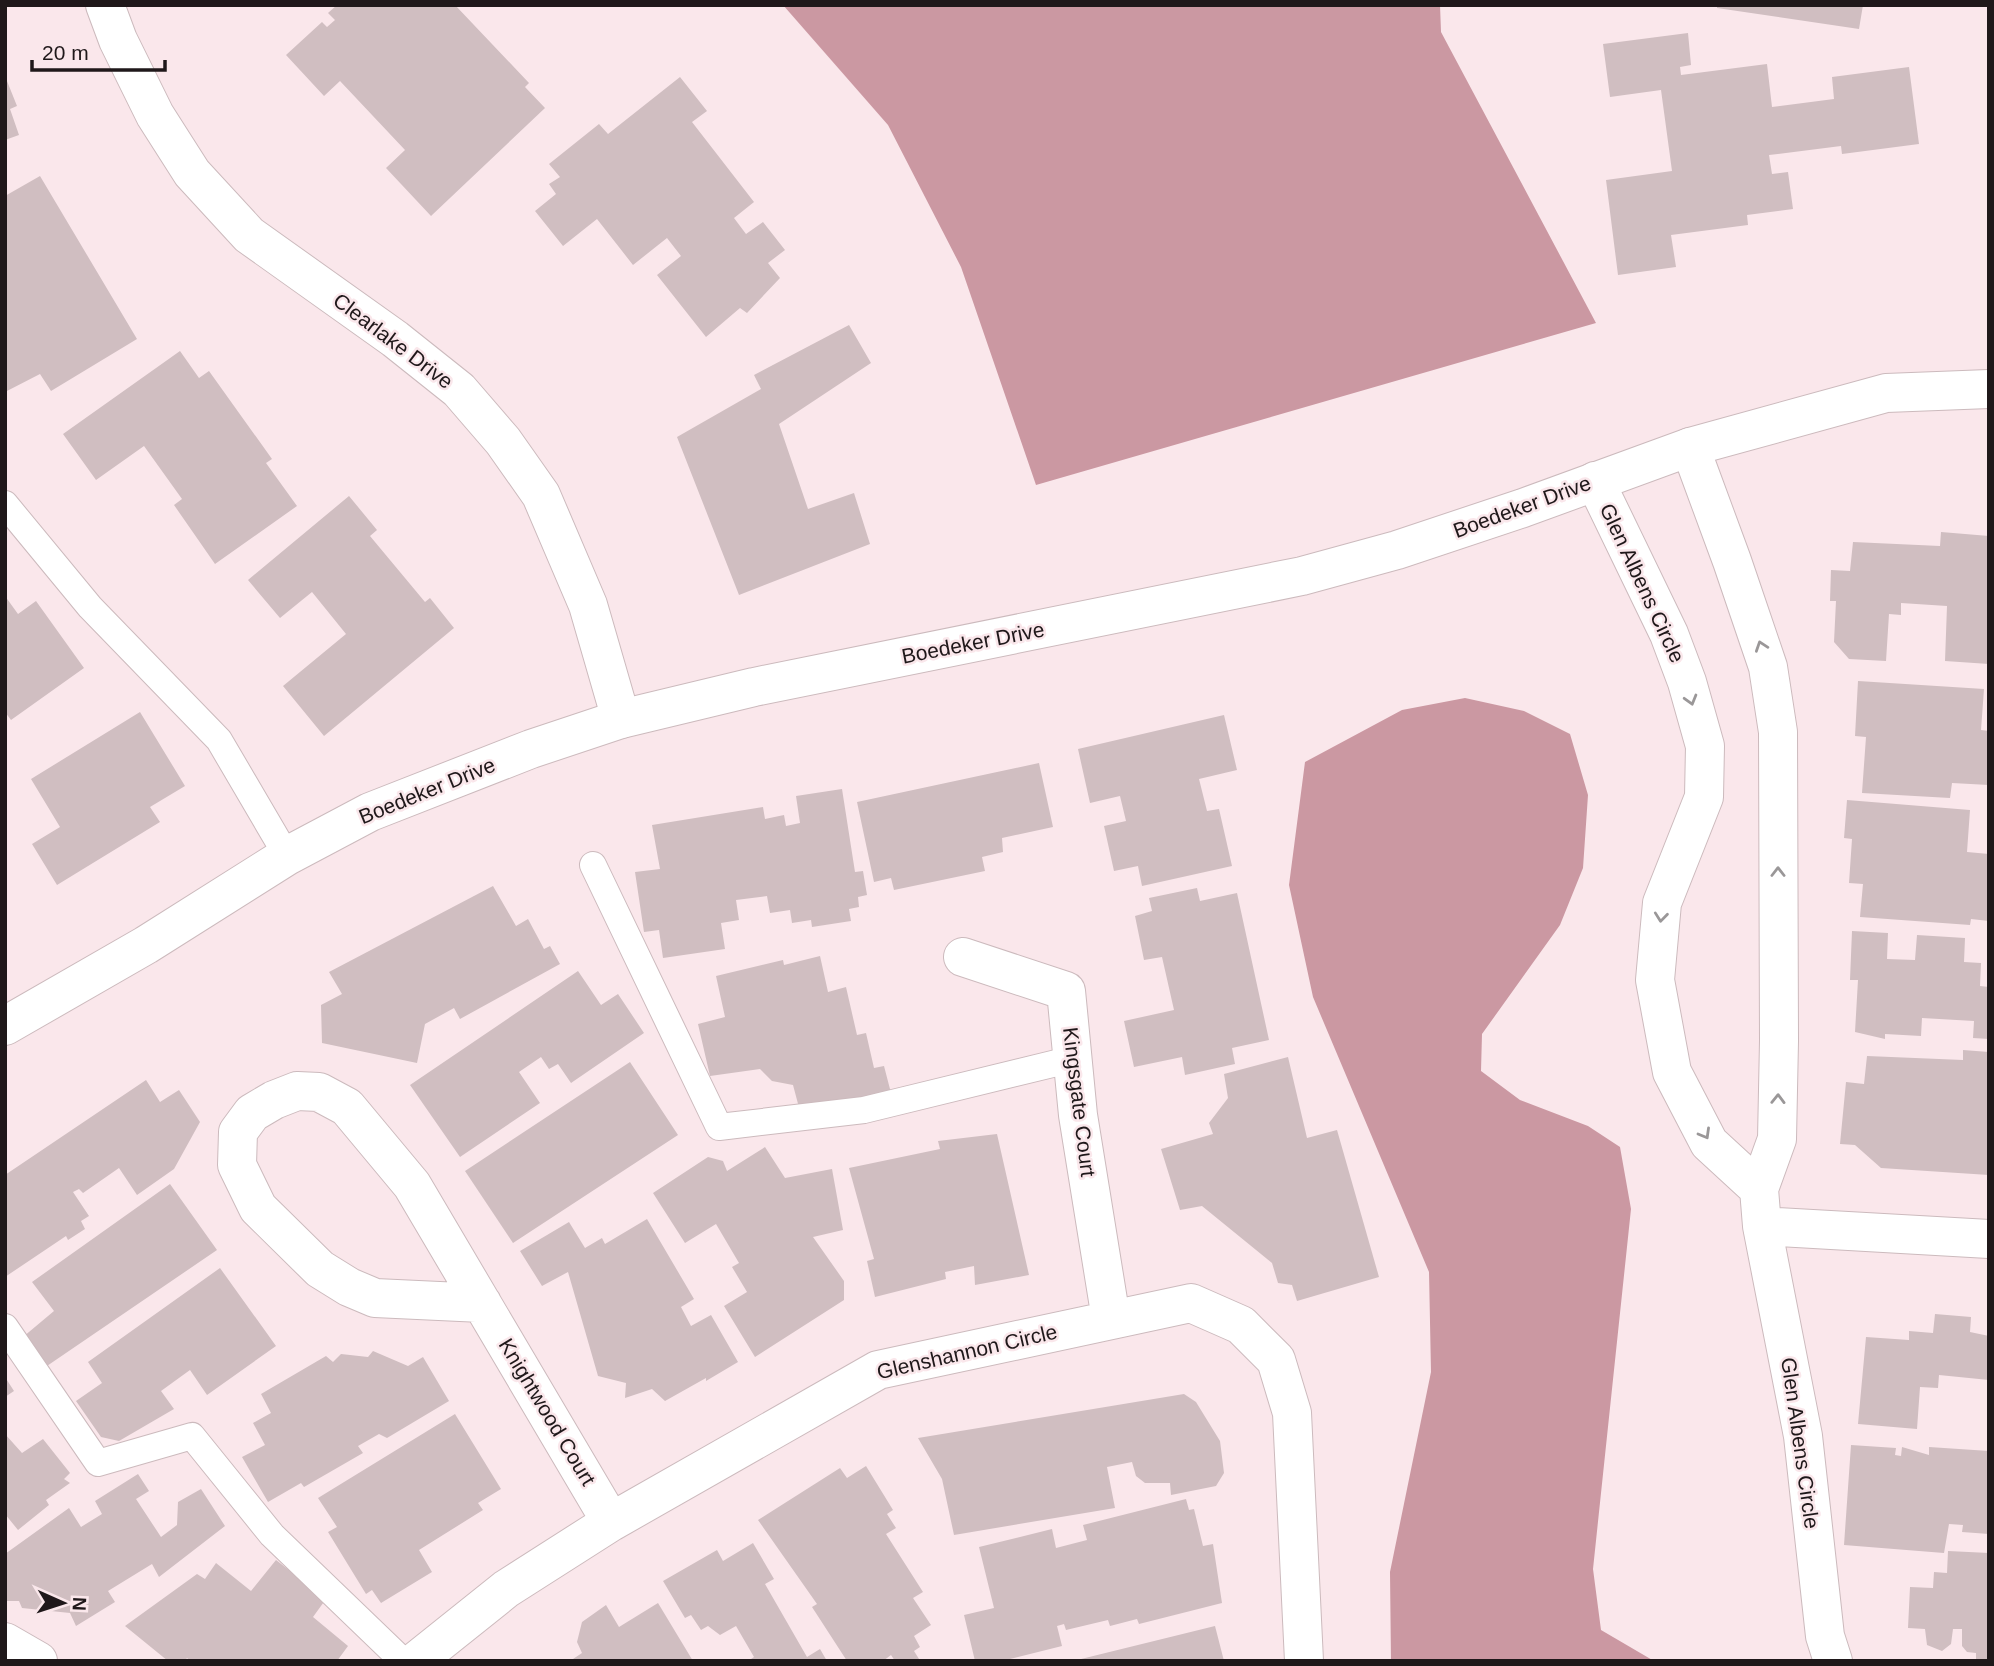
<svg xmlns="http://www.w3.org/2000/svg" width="1994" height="1666" viewBox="0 0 1994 1666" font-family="Arial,sans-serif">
  <rect width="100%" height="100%" fill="#fae7eb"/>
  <!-- water -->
  <path fill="#cb98a2" d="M 783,5 L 1440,5 L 1441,32 L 1596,323 L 1036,485 L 961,267 L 888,125 Z
    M 1465,698 L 1524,711 L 1570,734 L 1588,795 L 1583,868 L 1560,925 L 1482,1034 L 1481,1071 L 1520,1100 L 1588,1126 L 1620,1147 L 1631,1209 L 1593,1569 L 1601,1630 L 1654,1661 L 1391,1661 L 1390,1572 L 1431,1372 L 1429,1272 L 1313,997 L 1289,885 L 1305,762 L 1402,710 Z"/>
  <!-- building -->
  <path fill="#d0bec1" d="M 337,5 L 455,5 L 529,83 L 525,87 L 545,108 L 431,216 L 386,168 L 405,150 L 340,81 L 324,96 L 286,55 L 322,22 L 327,27 L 335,20 L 328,13 Z
    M 1717,5 L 1863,5 L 1859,29 L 1717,8 Z
    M 1688,33 L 1691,65 L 1680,67 L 1681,75 L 1767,64 L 1772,107 L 1834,99 L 1832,77 L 1909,67 L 1919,144 L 1842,154 L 1841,146 L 1769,155 L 1772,174 L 1788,172 L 1793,209 L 1747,215 L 1748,225 L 1671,235 L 1676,267 L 1618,275 L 1606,180 L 1672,171 L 1661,90 L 1610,97 L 1603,44 Z
    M 5,76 L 17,106 L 10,109 L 19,135 L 5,140 Z
    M 680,77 L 707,111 L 692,122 L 754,202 L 734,218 L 746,234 L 763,222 L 785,250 L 768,263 L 780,278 L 747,313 L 740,308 L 706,337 L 657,275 L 681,256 L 667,238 L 633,265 L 597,219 L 563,246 L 535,211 L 556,194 L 549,184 L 560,177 L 549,164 L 599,124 L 608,134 Z
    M 40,176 L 137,339 L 51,391 L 40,374 L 5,392 L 5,196 Z
    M 849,325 L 871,363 L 779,424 L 808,509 L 854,493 L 870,544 L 739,595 L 677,437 L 761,389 L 754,375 Z
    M 180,351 L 199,378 L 209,371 L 272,459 L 266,463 L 297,506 L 215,564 L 174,505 L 182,499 L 144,446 L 96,480 L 63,434 Z
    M 349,496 L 377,530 L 370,536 L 425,602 L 430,598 L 454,628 L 324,736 L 283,686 L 346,634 L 312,592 L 280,618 L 248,580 Z
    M 1941,532 L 1989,536 L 1987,581 L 1989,582 L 1989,664 L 1945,661 L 1947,606 L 1901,603 L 1901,615 L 1889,614 L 1886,661 L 1849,659 L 1834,642 L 1836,601 L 1830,601 L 1831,570 L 1850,571 L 1853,542 L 1940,546 Z
    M 5,596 L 18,614 L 36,601 L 84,668 L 11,720 L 5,712 Z
    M 1858,681 L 1984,689 L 1981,730 L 1989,731 L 1989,785 L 1952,783 L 1950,798 L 1862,793 L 1866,737 L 1855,736 Z
    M 140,712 L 185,786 L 150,807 L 160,822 L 57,885 L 32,844 L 60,827 L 31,779 Z
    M 1224,715 L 1237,770 L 1199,779 L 1207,811 L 1219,809 L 1232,866 L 1142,886 L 1138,866 L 1114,871 L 1104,826 L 1126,821 L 1120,796 L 1090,803 L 1078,749 Z
    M 1039,763 L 1053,827 L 1002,838 L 1003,852 L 982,857 L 985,871 L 894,890 L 891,878 L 874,882 L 857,802 Z
    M 842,789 L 855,872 L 863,871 L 867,895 L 858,897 L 859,907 L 849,909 L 851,921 L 812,927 L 811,920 L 792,923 L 790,910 L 770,913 L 767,896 L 736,900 L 739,920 L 721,923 L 725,949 L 663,958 L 659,930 L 644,932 L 635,872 L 660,869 L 652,825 L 763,807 L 765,819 L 784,815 L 786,826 L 800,823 L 796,796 Z
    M 1847,800 L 1970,810 L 1967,852 L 1989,854 L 1989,921 L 1971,919 L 1970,925 L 1860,917 L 1863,884 L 1849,883 L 1852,839 L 1844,838 Z
    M 493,886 L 516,926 L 528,919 L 544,949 L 550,946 L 560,964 L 460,1019 L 454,1008 L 425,1024 L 417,1063 L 322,1043 L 321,1005 L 342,994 L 329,972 Z
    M 1197,888 L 1200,901 L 1237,893 L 1269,1040 L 1232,1048 L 1235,1064 L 1185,1075 L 1182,1057 L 1134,1067 L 1124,1021 L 1174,1010 L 1162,957 L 1144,960 L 1135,916 L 1152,911 L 1149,898 Z
    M 1852,931 L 1888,933 L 1887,959 L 1915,960 L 1917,935 L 1965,938 L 1964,962 L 1981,963 L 1980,986 L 1989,987 L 1989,1039 L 1973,1038 L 1974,1021 L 1922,1018 L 1921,1036 L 1885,1034 L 1885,1039 L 1855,1032 L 1858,980 L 1850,980 Z
    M 820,956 L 828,992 L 846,987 L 857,1035 L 866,1033 L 874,1068 L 884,1066 L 891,1093 L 801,1115 L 793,1085 L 772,1081 L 760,1069 L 710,1076 L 698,1024 L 725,1017 L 716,976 L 783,960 L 784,965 Z
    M 578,971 L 601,1005 L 618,994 L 644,1033 L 571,1083 L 558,1064 L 549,1069 L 541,1057 L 519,1072 L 540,1103 L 460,1157 L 410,1085 Z
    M 1963,1050 L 1989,1052 L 1989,1175 L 1881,1168 L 1855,1145 L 1840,1144 L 1846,1082 L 1864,1084 L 1867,1056 L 1963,1060 Z
    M 1288,1057 L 1307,1138 L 1337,1130 L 1379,1277 L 1297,1301 L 1292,1285 L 1278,1283 L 1272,1263 L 1202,1206 L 1180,1210 L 1161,1149 L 1213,1134 L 1209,1123 L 1228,1098 L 1224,1074 Z
    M 630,1062 L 678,1135 L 513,1243 L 465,1171 Z
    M 146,1080 L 160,1102 L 179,1090 L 200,1122 L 174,1169 L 137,1195 L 119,1168 L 83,1193 L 79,1189 L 73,1192 L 89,1216 L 81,1221 L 85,1229 L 68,1240 L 66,1236 L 5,1277 L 5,1175 Z
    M 997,1134 L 1029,1275 L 975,1285 L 974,1266 L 945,1272 L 946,1279 L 875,1297 L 867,1261 L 874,1259 L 849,1168 L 940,1149 L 938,1141 Z
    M 765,1147 L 785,1178 L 832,1169 L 843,1230 L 813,1237 L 844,1281 L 844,1300 L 755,1357 L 724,1306 L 747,1292 L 732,1267 L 739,1263 L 716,1224 L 685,1243 L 653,1193 L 708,1157 L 723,1161 L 727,1171 Z
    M 170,1184 L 217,1250 L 44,1368 L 23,1337 L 54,1311 L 32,1282 Z
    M 647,1219 L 694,1299 L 681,1307 L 691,1326 L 711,1315 L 738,1362 L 706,1381 L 706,1378 L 665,1401 L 652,1389 L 625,1398 L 626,1383 L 598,1376 L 568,1272 L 542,1286 L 520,1251 L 569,1222 L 585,1248 L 602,1238 L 605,1244 Z
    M 220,1268 L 276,1346 L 207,1395 L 190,1370 L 161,1391 L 174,1409 L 119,1441 L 101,1437 L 76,1401 L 102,1383 L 88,1362 Z
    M 1935,1314 L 1971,1317 L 1970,1332 L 1989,1336 L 1989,1380 L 1939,1375 L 1938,1388 L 1920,1387 L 1917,1429 L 1858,1424 L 1866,1337 L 1909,1340 L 1909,1331 L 1933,1333 Z
    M 373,1351 L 408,1366 L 423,1357 L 449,1401 L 387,1438 L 379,1434 L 358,1446 L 363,1453 L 304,1487 L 301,1483 L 268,1502 L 242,1457 L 265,1445 L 253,1423 L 271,1413 L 261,1394 L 326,1356 L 333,1362 L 341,1354 L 368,1357 Z
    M 5,1377 L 14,1391 L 5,1397 Z
    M 1184,1394 L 1196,1402 L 1220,1441 L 1224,1473 L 1216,1486 L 1171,1495 L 1170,1483 L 1145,1483 L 1136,1476 L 1132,1462 L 1107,1467 L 1115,1508 L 954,1535 L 942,1479 L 918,1438 Z
    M 455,1414 L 501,1489 L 478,1503 L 483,1510 L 419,1550 L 432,1572 L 381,1603 L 372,1590 L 366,1594 L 328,1532 L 337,1527 L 318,1498 Z
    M 5,1434 L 22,1453 L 43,1439 L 70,1473 L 64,1479 L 70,1483 L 46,1500 L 49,1505 L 18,1530 L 5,1514 Z
    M 1851,1445 L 1896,1448 L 1895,1455 L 1901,1456 L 1902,1447 L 1929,1455 L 1929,1447 L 1989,1451 L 1989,1534 L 1962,1532 L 1963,1525 L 1949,1524 L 1944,1553 L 1844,1545 Z
    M 866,1466 L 893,1510 L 887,1514 L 896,1528 L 886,1534 L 923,1592 L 913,1598 L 931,1625 L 914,1636 L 920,1647 L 914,1651 L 919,1659 L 916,1661 L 895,1661 L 891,1655 L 883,1661 L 847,1661 L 812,1607 L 817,1604 L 758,1520 L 840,1468 L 847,1478 Z
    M 138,1474 L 149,1491 L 136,1499 L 161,1537 L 177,1525 L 178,1502 L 201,1489 L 225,1526 L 159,1577 L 152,1564 L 108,1591 L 115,1602 L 76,1626 L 70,1613 L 22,1608 L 19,1601 L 5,1601 L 5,1554 L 69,1508 L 81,1527 L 102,1514 L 95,1501 Z
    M 1186,1499 L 1189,1510 L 1194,1509 L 1203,1546 L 1213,1544 L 1222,1603 L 1139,1624 L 1137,1619 L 1110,1626 L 1108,1620 L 1066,1630 L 1064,1624 L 1057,1626 L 1062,1646 L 1002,1661 L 975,1661 L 964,1615 L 994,1608 L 979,1547 L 1052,1529 L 1056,1548 L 1087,1540 L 1083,1525 Z
    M 753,1543 L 774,1579 L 765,1584 L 807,1657 L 820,1649 L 827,1661 L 748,1661 L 754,1657 L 736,1626 L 720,1635 L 708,1626 L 701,1630 L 691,1615 L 685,1618 L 663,1581 L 717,1550 L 723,1561 Z
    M 1948,1551 L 1989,1553 L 1989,1661 L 1976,1661 L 1976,1653 L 1967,1652 L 1962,1646 L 1962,1629 L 1953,1629 L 1951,1644 L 1942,1651 L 1927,1645 L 1925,1629 L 1908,1628 L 1910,1587 L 1933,1588 L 1934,1572 L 1947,1573 Z
    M 276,1560 L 326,1599 L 313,1617 L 348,1646 L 337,1661 L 190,1661 L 187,1658 L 185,1661 L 168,1661 L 125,1626 L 197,1574 L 205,1579 L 216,1563 L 251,1591 Z
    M 658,1603 L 693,1661 L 570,1661 L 582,1653 L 577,1642 L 582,1622 L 606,1605 L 619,1627 Z
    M 1215,1626 L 1224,1661 L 1077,1661 L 1077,1660 Z"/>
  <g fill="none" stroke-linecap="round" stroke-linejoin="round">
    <!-- lane casing -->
    <g stroke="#ccbabd" stroke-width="28">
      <path id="lane" d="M 5,504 L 90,607 L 219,740 L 287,856
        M 593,865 L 719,1127 L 864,1110 L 1073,1059
        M 5,1327 L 98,1463 L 192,1436 L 272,1535 L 403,1661"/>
    </g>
    <!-- street casing -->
    <g stroke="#ccbabd" stroke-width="40">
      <path id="street" d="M 105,5 L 118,40 L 155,115 L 192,173 L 249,235 L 395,339 L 459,390 L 503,441 L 541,495 L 588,605 L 621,719
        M 1690,447 L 1732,561 L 1768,667 L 1778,732 L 1779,1041 L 1777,1139 L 1759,1189 L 1762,1226 L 1803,1436 L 1825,1636 L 1833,1661
        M 1595,481 L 1669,634 L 1687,682 L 1705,746 L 1704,797 L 1662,903 L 1655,980 L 1672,1072 L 1709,1143 L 1759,1189
        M 963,957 L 1066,991 L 1078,1115 L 1111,1319
        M 1762,1226 L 1989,1239
        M 482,1303 L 375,1298 L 349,1287 L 320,1269 L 258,1208 L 237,1165 L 238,1132 L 252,1113 L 274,1100 L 297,1091 L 319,1092 L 347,1107 L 412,1185 L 611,1522
        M 5,1642 L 38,1661
        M 416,1661 L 506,1589 L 611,1522 L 878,1370 L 1191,1303 L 1241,1325 L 1276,1360 L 1292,1413 L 1304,1661"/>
    </g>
    <!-- secondary casing -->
    <g stroke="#ccbabd" stroke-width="40">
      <path id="secondary" d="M 5,1026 L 146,945 L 287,856 L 370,812 L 531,749 L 621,719 L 754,687 L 1302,576 L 1397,550 L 1523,508 L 1690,447 L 1886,393 L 1989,389"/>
    </g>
    <!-- lane -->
    <use href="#lane" stroke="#fff" stroke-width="26"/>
    <!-- street -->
    <use href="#street" stroke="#fff" stroke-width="38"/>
    <!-- secondary -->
    <use href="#secondary" stroke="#fff" stroke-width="38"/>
  </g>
  <!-- one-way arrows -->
  <defs><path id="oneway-chevron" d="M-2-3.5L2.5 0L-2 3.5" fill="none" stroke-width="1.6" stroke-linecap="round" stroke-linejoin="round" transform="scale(1.75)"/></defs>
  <g stroke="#9a9798">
    <use href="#oneway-chevron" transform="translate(1761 646) rotate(-109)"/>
    <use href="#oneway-chevron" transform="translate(1691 700) rotate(74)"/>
    <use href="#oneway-chevron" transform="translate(1778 872) rotate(-90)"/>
    <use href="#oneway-chevron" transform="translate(1661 917) rotate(96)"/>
    <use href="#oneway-chevron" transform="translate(1778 1099) rotate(-89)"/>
    <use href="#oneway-chevron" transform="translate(1705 1134) rotate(60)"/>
  </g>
  <g text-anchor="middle" stroke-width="5" stroke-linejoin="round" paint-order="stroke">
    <!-- street labels -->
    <g font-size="21" fill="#1f181a" stroke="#fae7eb">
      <text transform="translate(393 341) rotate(37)" y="7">Clearlake Drive</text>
      <text transform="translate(1522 507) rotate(-20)" y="7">Boedeker Drive</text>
      <text transform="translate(1642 583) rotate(65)" y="7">Glen Albens Circle</text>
      <text transform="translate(973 643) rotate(-11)" y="7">Boedeker Drive</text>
      <text transform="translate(427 791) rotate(-22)" y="7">Boedeker Drive</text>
      <text transform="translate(1079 1102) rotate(83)" y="7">Kingsgate Court</text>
      <text transform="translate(967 1352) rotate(-13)" y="7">Glenshannon Circle</text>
      <text transform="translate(547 1412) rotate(59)" y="7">Knightwood Court</text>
      <text transform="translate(1800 1443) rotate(82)" y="7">Glen Albens Circle</text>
    </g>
  </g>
  <!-- border -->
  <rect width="1994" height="1666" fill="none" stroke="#1f181a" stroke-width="14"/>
  <!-- north arrow -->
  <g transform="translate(63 1603) rotate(93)" stroke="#fae7eb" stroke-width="5" paint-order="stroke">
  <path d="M0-5L12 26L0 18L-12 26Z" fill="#1f181a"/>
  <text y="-10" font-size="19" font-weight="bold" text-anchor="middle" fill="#1f181a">N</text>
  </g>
  <!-- scale -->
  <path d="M32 60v10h133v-10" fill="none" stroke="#1f181a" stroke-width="3.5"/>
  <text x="42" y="60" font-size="21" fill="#1f181a" stroke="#fae7eb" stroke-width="5" paint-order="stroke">20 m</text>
</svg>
